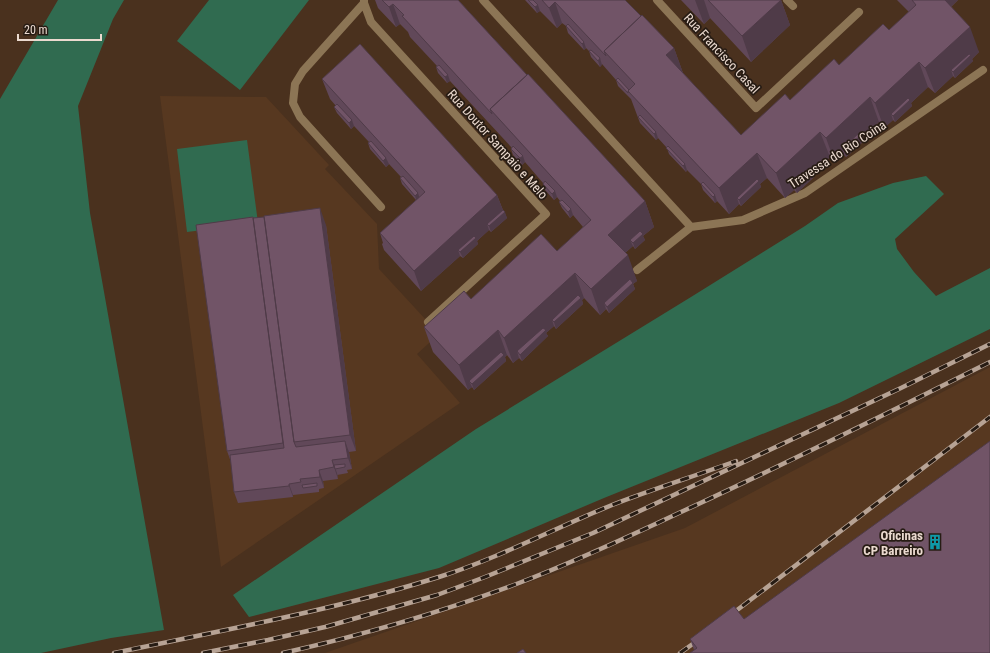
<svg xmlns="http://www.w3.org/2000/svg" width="990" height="653" viewBox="0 0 990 653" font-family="'Roboto Condensed',sans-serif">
  <rect width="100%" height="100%" fill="#4a311e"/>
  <!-- built -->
  <path fill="#573820" d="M 160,96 L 266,97 L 329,165 L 325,169 L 377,224 L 379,269 L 439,334 L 417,354 L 460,403 L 221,567 Z
    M 990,367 L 990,653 L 325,653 L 685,528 Z"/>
  <!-- green -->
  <path fill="#306b50" d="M 58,0 L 124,0 L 113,19 L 78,106 L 90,213 L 164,630 L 111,638 L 41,653 L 0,653 L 0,99 Z
    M 209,0 L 309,0 L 240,90 L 177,41 Z
    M 247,140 L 258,223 L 187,232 L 177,149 Z
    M 926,176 L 944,194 L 895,239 L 897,249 L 914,272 L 936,296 L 990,268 L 990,329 L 839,403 L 604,498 L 439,568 L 249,617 L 233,595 L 476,429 L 691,297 L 805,226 L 838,203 L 893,183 Z"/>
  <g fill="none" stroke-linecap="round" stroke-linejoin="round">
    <!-- street -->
    <path stroke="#8c7555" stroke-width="8" d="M 364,0 L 364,3 L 303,71 L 295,84 L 293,103 L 300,117 L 381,207
      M 483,0 L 691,227 L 637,270
      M 657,0 L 756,108 L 859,12
      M 787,0 L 793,6
      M 364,3 L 371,22 L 546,214 L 428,322
      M 691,227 L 743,220 L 805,193 L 983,70"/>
    <!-- rail casing -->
    <g stroke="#b7a395" stroke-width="4.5">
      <path id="rail" d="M 728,617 L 990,417
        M 114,653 C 224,630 335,610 442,576 C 501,557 555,528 612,505 C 653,489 695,476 736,461
        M 203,653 L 268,640 L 325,627 L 437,595 L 485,577 L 593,533 L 901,388 L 990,344
        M 283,653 C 363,635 442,612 519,583 C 574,562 628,537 681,512 C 785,464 888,413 990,362
        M 680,653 L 701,638"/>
    </g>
    <!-- rail -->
    <use href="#rail" stroke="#271c14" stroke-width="3" stroke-dasharray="9" stroke-linecap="butt"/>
  </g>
  <!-- wall -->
  <path fill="#614859" d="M 375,0 L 458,0 L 527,75 L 645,201 L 654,227 L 643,236 L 645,240 L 635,249 L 633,246 L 625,253 L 637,281 L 633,284 L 635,289 L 609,313 L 606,309 L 600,315 L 584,298 L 582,300 L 583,304 L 556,329 L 554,326 L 546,333 L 548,336 L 522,361 L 519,358 L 513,363 L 507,355 L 505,357 L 506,361 L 474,390 L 472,387 L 468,390 L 433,352 L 424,327 L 471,299 L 557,251 L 583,227 L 573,215 L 570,218 L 562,208 L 559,202 L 560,201 L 557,197 L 554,200 L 545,190 L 543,184 L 543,183 L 525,162 L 522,165 L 513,155 L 511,149 L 512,148 L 450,81 L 447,83 L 438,73 L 436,67 L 437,66 L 410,37 L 408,32 L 400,24 L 396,27 L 378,8 Z
    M 525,0 L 625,0 L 641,16 L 674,48 L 683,73 L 741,135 L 889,30 L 909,12 L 897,0 L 958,0 L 951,7 L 979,52 L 972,59 L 973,61 L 955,78 L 953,76 L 935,93 L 928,87 L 911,103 L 912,106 L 895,122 L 893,120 L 884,128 L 879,122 L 863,137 L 864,141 L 846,157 L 844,155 L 835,163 L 830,157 L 813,173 L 814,177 L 797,193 L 794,190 L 785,198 L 767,178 L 760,184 L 761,187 L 741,206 L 739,204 L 729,214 L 717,201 L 715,203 L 703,190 L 701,184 L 687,170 L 686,172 L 669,154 L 667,148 L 658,138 L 656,140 L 640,123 L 631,99 L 618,86 L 616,80 L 602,64 L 600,67 L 591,57 L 589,51 L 586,48 L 584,50 L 568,33 L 566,26 L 562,23 L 557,28 L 540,11 L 537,13 Z
    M 681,0 L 781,0 L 790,25 L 751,62 L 710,18 L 704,24 Z
    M 322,79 L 497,195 L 503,210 L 507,218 L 491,232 L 489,230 L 477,241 L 478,244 L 463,258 L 460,256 L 421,291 L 384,250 L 382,244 L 383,243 L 380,233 L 416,200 L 402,184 L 400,178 L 401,177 L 389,164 L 386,167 L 370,149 L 368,143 L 369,142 L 354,126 L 351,129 L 337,113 L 334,107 L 336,106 L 330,99 Z
    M 253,218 L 326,225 L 356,451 L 349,452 L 352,469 L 347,470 L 348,473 L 337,475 L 337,473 L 338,479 L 323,481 L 324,488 L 319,489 L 319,492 L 293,495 L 293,497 L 238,503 L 234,492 L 231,462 L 227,451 Z
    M 744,619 L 990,653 L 694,650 L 690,639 Z"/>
  <!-- shaded-wall -->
  <path fill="#4f3b48" d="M 695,0 L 704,0 L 710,18 L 704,24 Z
    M 781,0 L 790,25 L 751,62 L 742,36 Z
    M 938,0 L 958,0 L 943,14 Z
    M 555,2 L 562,23 L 557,28 L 549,8 Z
    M 393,4 L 400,24 L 396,27 L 389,7 Z
    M 538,5 L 540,11 L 537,13 L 535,7 Z
    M 970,27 L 979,52 L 972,59 L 973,61 L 955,78 L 953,72 L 951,70 L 953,76 L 935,93 L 925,68 Z
    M 584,42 L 586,48 L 584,50 L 582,44 Z
    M 674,48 L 683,73 L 666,55 Z
    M 600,58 L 602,65 L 600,67 L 598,61 Z
    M 919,62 L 928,87 L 911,103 L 912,106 L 895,122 L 893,116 L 891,114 L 893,120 L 884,128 L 875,103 Z
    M 448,75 L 450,81 L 447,83 L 445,77 Z
    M 870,97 L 879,122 L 863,137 L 864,141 L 846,157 L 844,151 L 842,149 L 844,155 L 835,163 L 826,138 Z
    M 352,120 L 354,126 L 351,129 L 349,123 Z
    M 656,132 L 658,138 L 656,140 L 654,134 Z
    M 820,132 L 830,157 L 813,173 L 814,177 L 797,193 L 795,187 L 792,184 L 794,190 L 785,198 L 776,173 Z
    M 757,153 L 767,178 L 760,184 L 761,187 L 741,206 L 739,200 L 737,198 L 739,204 L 729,214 L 719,188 Z
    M 523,156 L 525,162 L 522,165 L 520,158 Z
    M 386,158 L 389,164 L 386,167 L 383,161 Z
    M 685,164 L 687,170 L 686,172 L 683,166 Z
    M 555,191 L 557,197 L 554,200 L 552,194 Z
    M 418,193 L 420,199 L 417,202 L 415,196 Z
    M 497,195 L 504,213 L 505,212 L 507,218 L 491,232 L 489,226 L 487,224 L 489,230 L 477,241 L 478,244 L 463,258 L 460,252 L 458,250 L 460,256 L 421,291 L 414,271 Z
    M 715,195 L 717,201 L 715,203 L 713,197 Z
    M 645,201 L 654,227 L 643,236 L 645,240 L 635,249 L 633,243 L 630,240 L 633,246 L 617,260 L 608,235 Z
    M 320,208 L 326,225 L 356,451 L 350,435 Z
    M 571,209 L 573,215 L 570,218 L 568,212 Z
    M 253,217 L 289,460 L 283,443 Z
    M 628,255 L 637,281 L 633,284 L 635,289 L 609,313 L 607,307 L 604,303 L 606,309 L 600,315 L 591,289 Z
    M 575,273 L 584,298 L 582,300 L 583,304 L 556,329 L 554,322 L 552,320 L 554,326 L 546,333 L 548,336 L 522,361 L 520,355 L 517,351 L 519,358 L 513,363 L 504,338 Z
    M 498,330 L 507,355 L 505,357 L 506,361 L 474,390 L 472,384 L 469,381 L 472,387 L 468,390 L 459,365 Z
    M 345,441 L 349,452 L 352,469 L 348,458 Z
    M 332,460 L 337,473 L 338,479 L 334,467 Z
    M 319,470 L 323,481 L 324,488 L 320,477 Z
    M 289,484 L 293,495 L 293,497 L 289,486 Z"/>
  <!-- building -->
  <path fill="#715467" stroke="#4f3b48" d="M 382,0 L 458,0 L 527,75 L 490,109 L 492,114 L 402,16 L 404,15 L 393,4 L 389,7 Z
    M 528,0 L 533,0 L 538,5 L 535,7 Z
    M 542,0 L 625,0 L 641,16 L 604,51 L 606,56 L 555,2 L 549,8 Z
    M 708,0 L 781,0 L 742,36 Z
    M 912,0 L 945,0 L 970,27 L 925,68 L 919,62 L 875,103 L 870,97 L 826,138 L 820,132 L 776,173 L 757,153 L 719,188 L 628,91 L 635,84 L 604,51 L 642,15 L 674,48 L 666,55 L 741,135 L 785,94 L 790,100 L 834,59 L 839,65 L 883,24 L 889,30 L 916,5 Z
    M 568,24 L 584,42 L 582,44 L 566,26 Z
    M 360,44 L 497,195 L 414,271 L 380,233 L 425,192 L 322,79 Z
    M 591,50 L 600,58 L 598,61 L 589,51 Z
    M 969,54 L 971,55 L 953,72 L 951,70 Z
    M 439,65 L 448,75 L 445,77 L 436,67 Z
    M 528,74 L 645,201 L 608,235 L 628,255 L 591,289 L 575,273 L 504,338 L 498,330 L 459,365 L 424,327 L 464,291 L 471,299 L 541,234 L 557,251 L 591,220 L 490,109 Z
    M 618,78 L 629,90 L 628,91 L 628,93 L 616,80 Z
    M 908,98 L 910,100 L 893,116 L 891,114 Z
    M 337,104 L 352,120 L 349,123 L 334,107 Z
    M 640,115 L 656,132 L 654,134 L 638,117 Z
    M 860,132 L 862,134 L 844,151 L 842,149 Z
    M 371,141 L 386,158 L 383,161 L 368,143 Z
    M 513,146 L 523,156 L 520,158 L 511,149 Z
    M 668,146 L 685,164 L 683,166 L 666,148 Z
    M 809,168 L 812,171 L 795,187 L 792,184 Z
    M 403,176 L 418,193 L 415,196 L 400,178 Z
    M 757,179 L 759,181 L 739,200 L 737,198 Z
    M 545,181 L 555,191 L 552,194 L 543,184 Z
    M 703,182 L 715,195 L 713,197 L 701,184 Z
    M 562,200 L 571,209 L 568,212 L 559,202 Z
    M 320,208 L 350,435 L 294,442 L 264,216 Z
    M 503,210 L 505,212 L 489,226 L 487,224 Z
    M 253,217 L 283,443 L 227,451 L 196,225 Z
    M 264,217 L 294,442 L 296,447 L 345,441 L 348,458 L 332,460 L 334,467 L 319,470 L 320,477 L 300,479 L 301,482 L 289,484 L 289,486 L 234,492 L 230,455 L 284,448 L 253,218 Z
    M 640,231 L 643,234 L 633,243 L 630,240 Z
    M 474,236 L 476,238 L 460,252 L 458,250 Z
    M 630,279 L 633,283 L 607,307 L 604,303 Z
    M 578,295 L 581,298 L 554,322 L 552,320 Z
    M 543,328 L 546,330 L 520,355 L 517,351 Z
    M 501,352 L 504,355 L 472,384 L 469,381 Z
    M 990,441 L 990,653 L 690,653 L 697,648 L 690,639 L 734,606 L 744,619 Z
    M 345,464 L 345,467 L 335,469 L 334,465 Z
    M 317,483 L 317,486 L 303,488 L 302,485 Z
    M 523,649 L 526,653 L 517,653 Z"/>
  <!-- icons -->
  <defs>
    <g id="building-bare" transform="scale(1.2)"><path d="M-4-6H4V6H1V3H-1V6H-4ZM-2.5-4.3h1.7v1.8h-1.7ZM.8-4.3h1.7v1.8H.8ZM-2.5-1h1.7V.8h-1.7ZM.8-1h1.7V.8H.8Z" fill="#0f9aa8" stroke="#271c14" stroke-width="2.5" paint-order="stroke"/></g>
  </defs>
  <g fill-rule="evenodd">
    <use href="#building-bare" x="935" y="542"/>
  </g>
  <g text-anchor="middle" stroke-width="3.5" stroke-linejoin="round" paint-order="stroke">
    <!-- street labels -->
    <g font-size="13" fill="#ebdacf" stroke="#271c14">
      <text transform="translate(722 53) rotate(47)" y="5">Rua Francisco Casal</text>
      <text transform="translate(498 144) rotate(48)" y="5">Rua Doutor Sampaio e Melo</text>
      <text transform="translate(837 154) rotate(-33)" y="5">Travessa do Rio Coina</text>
    </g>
    <!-- poi labels -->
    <g font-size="13" font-weight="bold" fill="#ebdacf" stroke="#271c14" text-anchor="end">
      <text x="923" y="540">Oficinas<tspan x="923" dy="15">CP Barreiro</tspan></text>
    </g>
  </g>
  <!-- scale -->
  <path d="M18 34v6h83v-6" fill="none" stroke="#ebdacf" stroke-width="2"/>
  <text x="24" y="34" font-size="12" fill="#ebdacf" stroke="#271c14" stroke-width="3" paint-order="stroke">20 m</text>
</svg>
